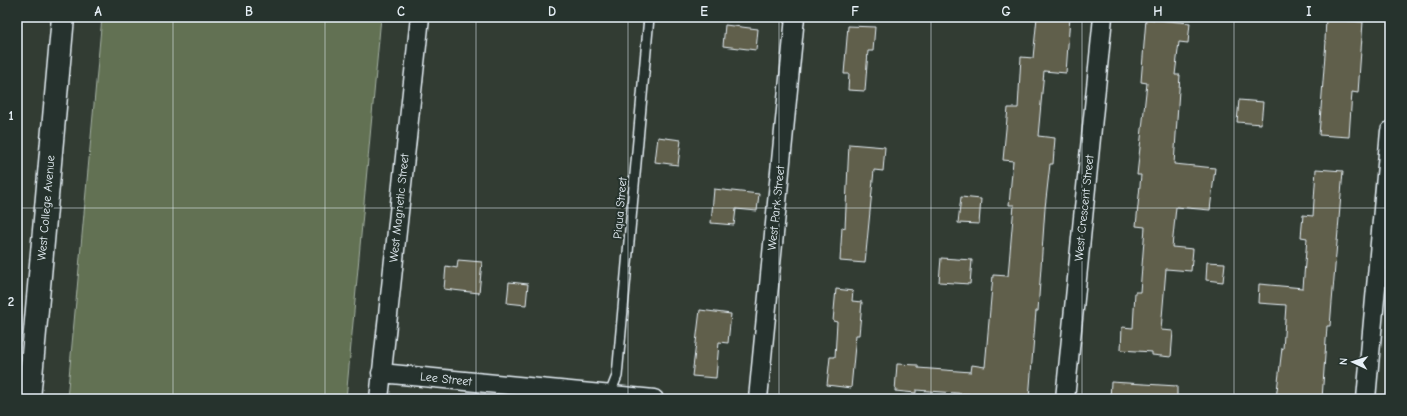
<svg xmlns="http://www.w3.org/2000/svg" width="1407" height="416" viewBox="0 0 1407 416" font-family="'Comic Neue',sans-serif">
  <rect width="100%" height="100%" fill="#323c33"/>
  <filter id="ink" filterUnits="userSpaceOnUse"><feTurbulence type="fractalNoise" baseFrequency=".025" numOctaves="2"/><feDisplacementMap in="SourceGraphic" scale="8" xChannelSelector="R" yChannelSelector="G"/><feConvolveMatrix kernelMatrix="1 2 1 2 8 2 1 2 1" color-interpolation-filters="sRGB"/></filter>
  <g filter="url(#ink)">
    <!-- green -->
    <path fill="#627152" stroke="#a5b1a5" d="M 17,17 L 20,17 L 17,55 Z
      M 102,17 L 381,17 L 346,399 L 67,399 Z"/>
    <!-- building -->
    <path fill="#605f4b" stroke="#e8f1f8" d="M 1037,17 L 1070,17 L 1066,73 L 1044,71 L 1038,136 L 1055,138 L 1053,164 L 1050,164 L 1045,208 L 1038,311 L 1036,311 L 1029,399 L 969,396 L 969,394 L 916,390 L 916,393 L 895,391 L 897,364 L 918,365 L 918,368 L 971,372 L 972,365 L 985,367 L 993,275 L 1008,276 L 1014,205 L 1009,205 L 1013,161 L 1003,160 L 1008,108 L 1018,108 L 1021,57 L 1033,58 Z
      M 1326,17 L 1349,17 L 1348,21 L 1363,22 L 1358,93 L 1352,92 L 1349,137 L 1319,135 L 1326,41 L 1325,41 Z
      M 1146,19 L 1190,23 L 1188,43 L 1179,42 L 1175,75 L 1180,75 L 1174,164 L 1215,168 L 1210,210 L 1176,207 L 1172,247 L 1193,249 L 1191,271 L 1166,269 L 1161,330 L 1173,331 L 1171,357 L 1152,355 L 1152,352 L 1121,350 L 1122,327 L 1133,328 L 1135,292 L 1140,292 L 1145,227 L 1136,226 L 1141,175 L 1137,175 L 1147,83 L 1141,82 Z
      M 725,25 L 758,29 L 756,50 L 723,46 Z
      M 848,26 L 875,27 L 873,51 L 868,51 L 865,91 L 848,90 L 849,74 L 844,74 Z
      M 1239,100 L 1263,102 L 1261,124 L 1237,122 Z
      M 658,137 L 681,140 L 678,165 L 655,162 Z
      M 849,144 L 885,147 L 883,171 L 874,170 L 865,263 L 840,261 L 842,227 L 845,228 Z
      M 1316,169 L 1343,171 L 1330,326 L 1327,326 L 1322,399 L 1276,399 L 1282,348 L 1283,349 L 1286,305 L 1258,303 L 1259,284 L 1303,288 L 1307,238 L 1301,237 L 1303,215 L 1313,216 Z
      M 714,189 L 759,194 L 757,211 L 736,209 L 734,225 L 711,223 Z
      M 961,197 L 981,199 L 979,224 L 958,223 Z
      M 941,258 L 972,260 L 970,284 L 939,282 Z
      M 458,260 L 482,262 L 479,293 L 444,289 L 446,266 L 457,268 Z
      M 1207,262 L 1225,263 L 1223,282 L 1206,280 Z
      M 509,282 L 528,284 L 526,305 L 507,303 Z
      M 836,289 L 853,291 L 852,301 L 862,302 L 859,335 L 856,335 L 851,388 L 827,385 L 830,357 L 835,357 L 837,322 L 833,321 Z
      M 700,310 L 731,314 L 728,343 L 719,342 L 716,378 L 692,376 Z
      M 1111,382 L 1177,386 L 1177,399 L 1110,399 Z"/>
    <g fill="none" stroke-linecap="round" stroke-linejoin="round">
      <!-- lane casing -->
      <g stroke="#e8f1f8" stroke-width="12">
        <path id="lane" d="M 609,396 L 617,376 L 649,17"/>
      </g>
      <!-- street casing -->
      <g stroke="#e8f1f8" stroke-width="21">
        <path id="street" d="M 381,373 L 654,399
          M 379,399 L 420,17
          M 758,399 L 795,17
          M 1065,399 L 1103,17
          M 1366,399 L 1390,131"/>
      </g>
      <!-- secondary casing -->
      <g stroke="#e8f1f8" stroke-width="25">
        <path id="secondary" d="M 29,399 L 63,17"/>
      </g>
      <!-- lane -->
      <use href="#lane" stroke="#26332d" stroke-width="9"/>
      <!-- street -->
      <use href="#street" stroke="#26332d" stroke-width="18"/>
      <!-- secondary -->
      <use href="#secondary" stroke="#26332d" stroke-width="22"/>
    </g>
  </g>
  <!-- grid -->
  <path fill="none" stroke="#e8f1f8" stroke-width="1" stroke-opacity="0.55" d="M 173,17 L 173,399M 325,17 L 325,399M 476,17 L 476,399M 628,17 L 628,399M 779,17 L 779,399M 931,17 L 931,399M 1082,17 L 1082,399M 1234,17 L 1234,399M 17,208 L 1390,208"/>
  <g text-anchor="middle" stroke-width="4" stroke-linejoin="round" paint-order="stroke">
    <!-- street labels -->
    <g font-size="12" fill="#e8f1f8" stroke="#26332d">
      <text transform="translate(46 208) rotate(-85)" y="4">West College Avenue</text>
      <text transform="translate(399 208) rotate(-84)" y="4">West Magnetic Street</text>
      <text transform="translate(620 208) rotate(-85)" y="4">Piqua Street</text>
      <text transform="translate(776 208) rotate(-84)" y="4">West Park Street</text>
      <text transform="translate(1084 208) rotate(-84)" y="4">West Crescent Street</text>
      <text transform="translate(446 379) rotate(6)" y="4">Lee Street</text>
    </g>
  </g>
  <!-- margin -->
  <rect width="1407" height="416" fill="none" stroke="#26332d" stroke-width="44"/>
  <!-- north arrow -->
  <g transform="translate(1353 362) rotate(274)" stroke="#26332d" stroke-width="3" paint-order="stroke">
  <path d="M0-3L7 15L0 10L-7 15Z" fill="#e8f1f8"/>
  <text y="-6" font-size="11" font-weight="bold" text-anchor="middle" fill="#e8f1f8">N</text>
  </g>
  <rect x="22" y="22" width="1363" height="372" fill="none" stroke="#e8f1f8" stroke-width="1.5"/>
  <g font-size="13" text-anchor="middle" font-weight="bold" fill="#e8f1f8">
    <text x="98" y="16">A</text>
    <text x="249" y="16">B</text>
    <text x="401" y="16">C</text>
    <text x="552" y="16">D</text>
    <text x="704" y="16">E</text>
    <text x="855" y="16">F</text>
    <text x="1006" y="16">G</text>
    <text x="1158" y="16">H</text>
    <text x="1309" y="16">I</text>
    <text x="11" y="120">1</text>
    <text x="11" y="306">2</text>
  </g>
</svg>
